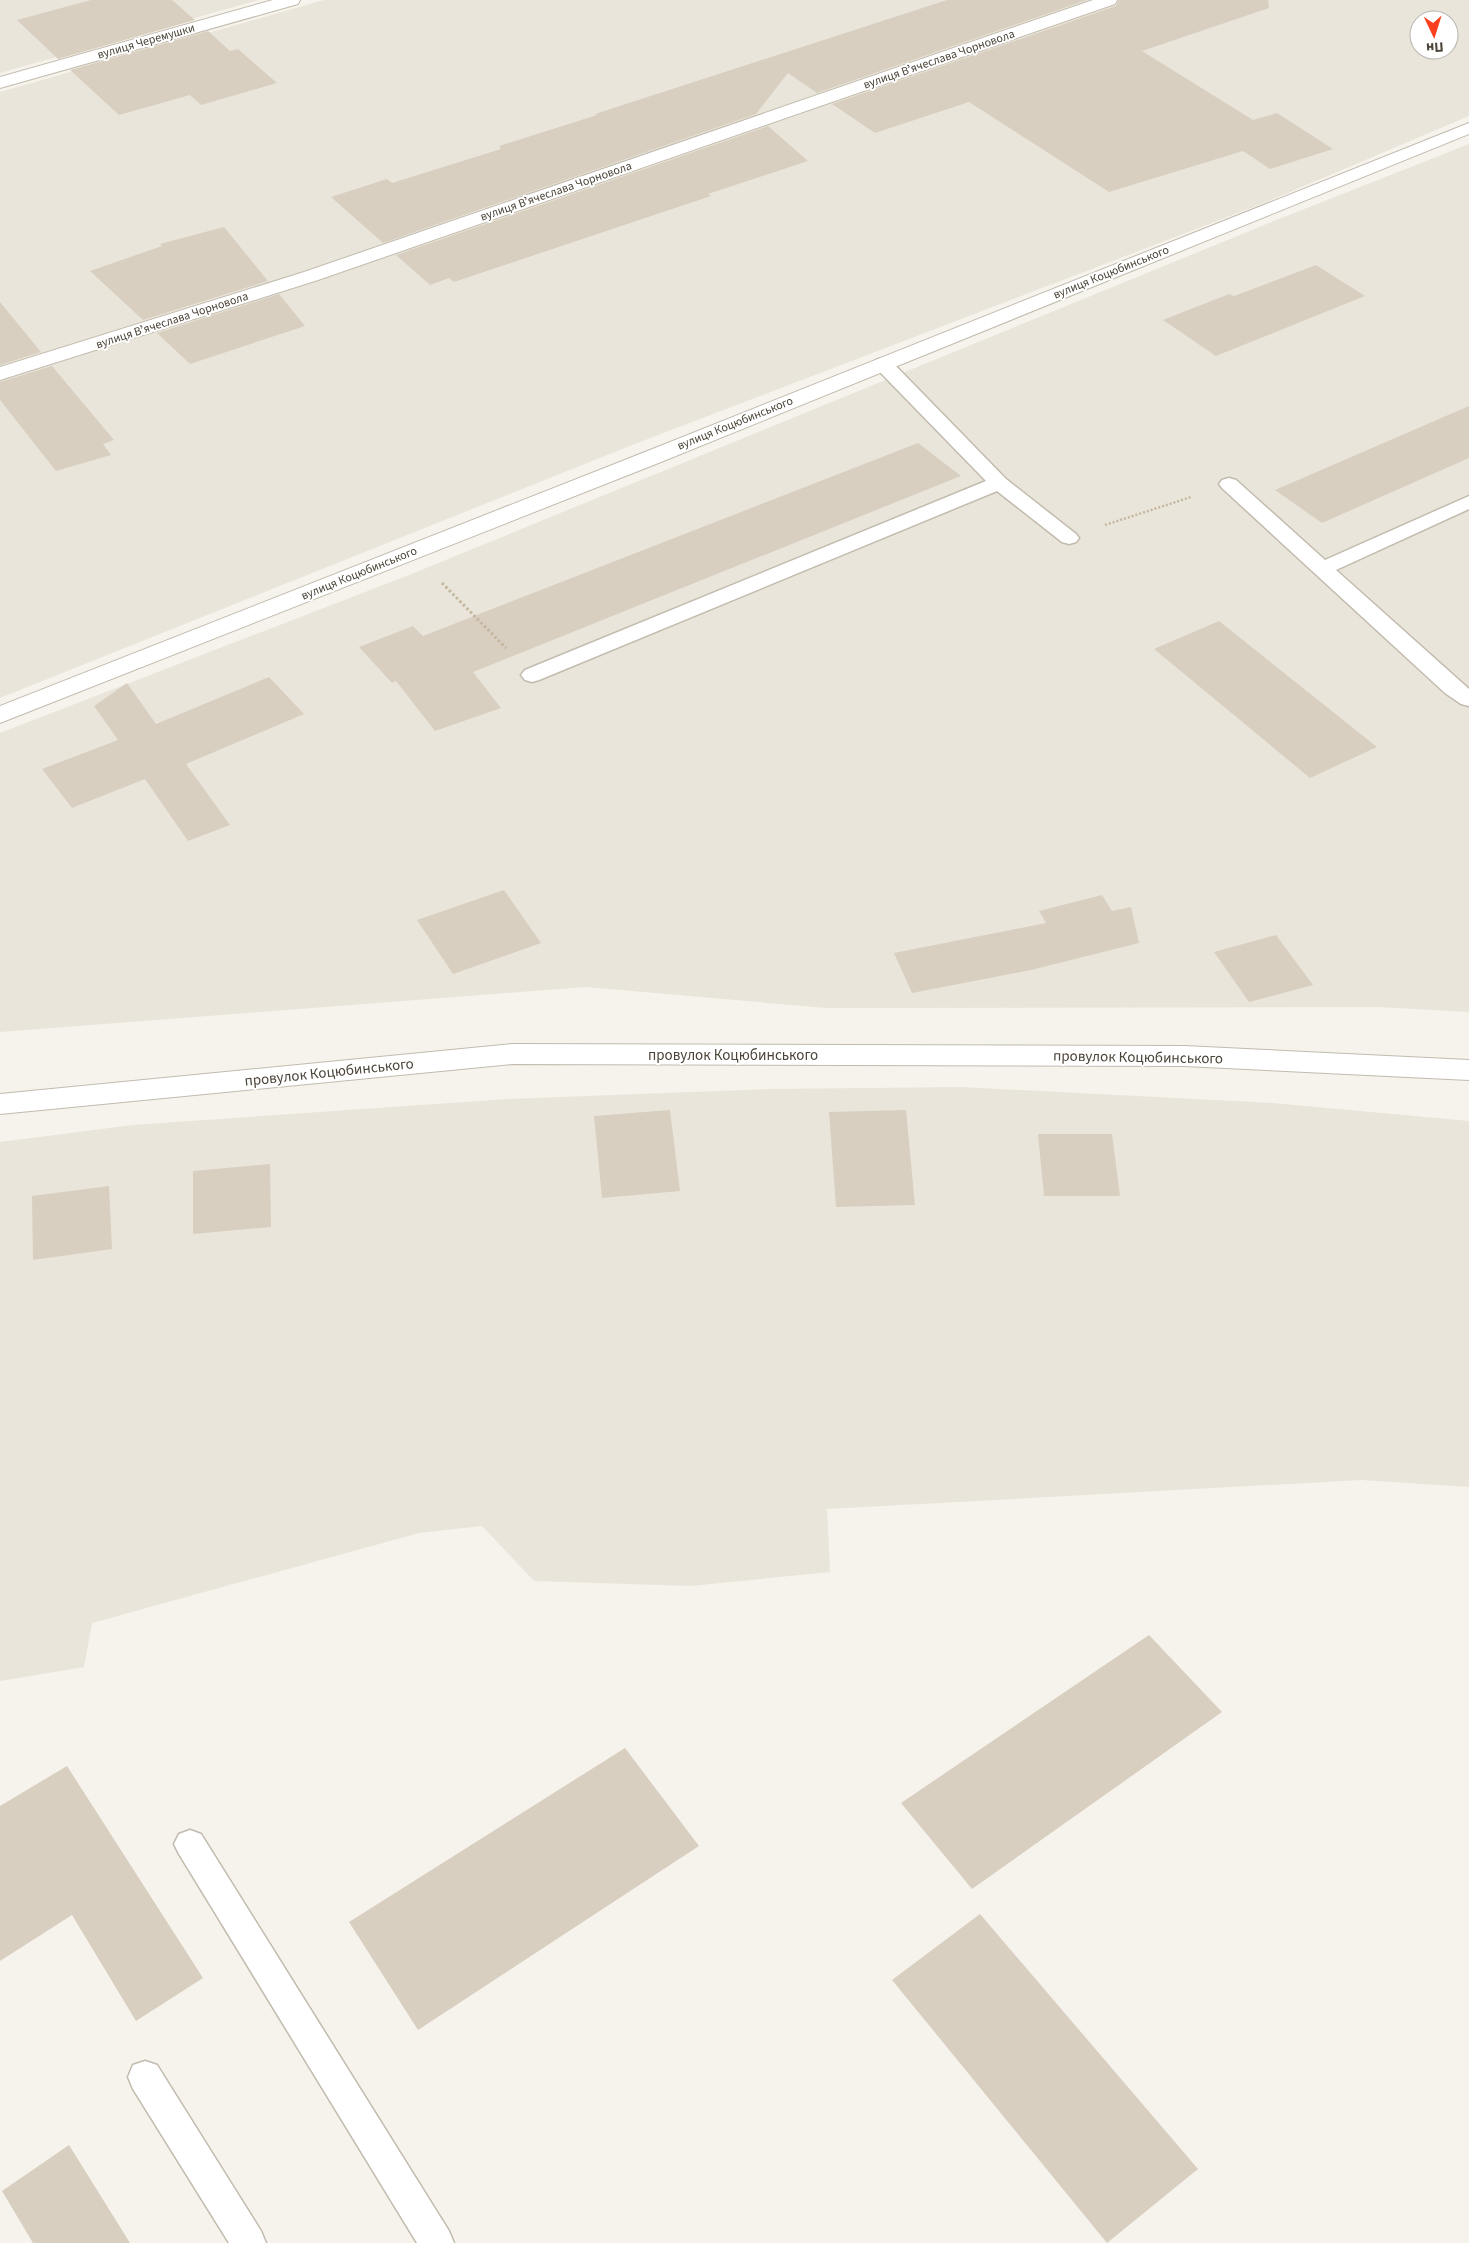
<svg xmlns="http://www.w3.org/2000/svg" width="1469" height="2243" viewBox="0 0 1469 2243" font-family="'Source Sans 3',sans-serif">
  <rect width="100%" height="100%" fill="#f6f3ec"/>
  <!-- residential -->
  <path fill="#eae5da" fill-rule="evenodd" d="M 0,0 L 259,0 L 0,73 Z
    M 324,0 L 1469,0 L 1469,116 L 1264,203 L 627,447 L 0,698 L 0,92 ZM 1419,20 L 1449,20 L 1449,50 L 1419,50 Z
    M 1469,144 L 1469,1012 L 1378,1007 L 826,1008 L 586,987 L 0,1032 L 0,733 L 409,575 L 1274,221 Z
    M 960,1087 L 1273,1103 L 1469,1121 L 1469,1487 L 1361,1480 L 827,1509 L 830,1572 L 691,1586 L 534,1581 L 482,1526 L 419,1533 L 92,1623 L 84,1667 L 0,1681 L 0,1142 L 133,1125 L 508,1099 L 770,1089 Z"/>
  <!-- building -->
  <path fill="#d8cfc1" d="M 91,0 L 172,0 L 195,20 L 58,59 L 17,20 Z
    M 947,0 L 1087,0 L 817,93 L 788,73 L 756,114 L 383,243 L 331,197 L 387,179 L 392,183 L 501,149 L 499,146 L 597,115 L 595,114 Z
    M 1119,0 L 1268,0 L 1269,8 L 1142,51 L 1253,120 L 1277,113 L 1333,149 L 1270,169 L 1243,151 L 1109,192 L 969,102 L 875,133 L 832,104 L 1116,6 Z
    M 208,31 L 230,51 L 238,49 L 277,83 L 201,105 L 190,95 L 119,115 L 70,70 Z
    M 768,126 L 808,161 L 708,194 L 711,196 L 454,282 L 449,278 L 430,285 L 396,255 Z
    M 224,227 L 268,281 L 143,320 L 90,271 L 162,246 L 160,244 Z
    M 1316,265 L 1365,296 L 1216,356 L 1163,320 L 1229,294 L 1234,296 Z
    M 279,294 L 305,326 L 190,364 L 157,333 Z
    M 0,302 L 41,352 L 0,365 Z
    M 52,366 L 114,440 L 103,444 L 111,455 L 56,471 L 0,400 L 0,382 Z
    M 1469,406 L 1469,458 L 1322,523 L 1275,490 Z
    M 918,443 L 961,476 L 473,672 L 501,708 L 435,731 L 396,681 L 392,683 L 359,647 L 413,626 L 423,636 Z
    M 1219,621 L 1377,747 L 1310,778 L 1154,649 Z
    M 269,677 L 304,714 L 186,764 L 230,825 L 188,841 L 145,779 L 72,808 L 42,769 L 118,740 L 94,706 L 127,683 L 156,724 Z
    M 504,890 L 541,943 L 453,974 L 417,920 Z
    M 1102,895 L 1112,911 L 1131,907 L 1139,943 L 1031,970 L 912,993 L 894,953 L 1046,923 L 1039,911 Z
    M 1276,935 L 1313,985 L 1249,1002 L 1214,952 Z
    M 670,1110 L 680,1191 L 602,1198 L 594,1116 Z
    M 906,1110 L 915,1205 L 836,1207 L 829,1112 Z
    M 1038,1134 L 1112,1134 L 1120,1196 L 1044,1196 Z
    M 270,1164 L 271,1227 L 193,1234 L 193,1171 Z
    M 109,1186 L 112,1249 L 33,1260 L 32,1196 Z
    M 1149,1635 L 1222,1712 L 972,1889 L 901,1803 Z
    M 625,1748 L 699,1846 L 418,2030 L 349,1922 Z
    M 67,1766 L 203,1978 L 136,2021 L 72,1915 L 0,1961 L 0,1806 Z
    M 980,1914 L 1198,2169 L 1107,2243 L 892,1980 Z
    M 69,2145 L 130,2243 L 33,2243 L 2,2191 Z"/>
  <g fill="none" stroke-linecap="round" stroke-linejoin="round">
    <!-- service casing -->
    <g stroke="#c2bbae" stroke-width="3">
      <path id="service" d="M 883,358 L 890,360 L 1006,479 L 1076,534 L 1079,538 L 1076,542 L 1069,544 L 1062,542 L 997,491 L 539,680 L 532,682 L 525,680 L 521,675 L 525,670 L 986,481 L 876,368 L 874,364 L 876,360 Z
        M 1229,478 L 1236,480 L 1325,560 L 1469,496 L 1469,509 L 1336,570 L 1469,689 L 1469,706 L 1461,704 L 1445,693 L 1222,488 L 1219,484 L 1222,480 Z
        M 190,1830 L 201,1834 L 449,2231 L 454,2243 L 417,2243 L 179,1854 L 174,1844 L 179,1834 Z
        M 145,2061 L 157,2065 L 261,2231 L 266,2243 L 229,2243 L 133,2089 L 128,2077 L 133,2065 Z"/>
    </g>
    <!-- minor casing -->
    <g stroke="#c2bbae" stroke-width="2">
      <path id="minor" d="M 273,0 L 300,0 L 298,4 L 0,88 L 0,77 Z
        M 1093,0 L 1117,0 L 1115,4 L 318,280 L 0,380 L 0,367 L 304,272 Z
        M 1469,123 L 1469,134 L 656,464 L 0,723 L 0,706 L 640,454 Z
        M 512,1044 L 1184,1046 L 1469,1060 L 1469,1080 L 1184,1066 L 512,1064 L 0,1114 L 0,1094 Z"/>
    </g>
    <!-- path-far1 -->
    <path stroke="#c4b79f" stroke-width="2.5" stroke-dasharray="2 2" stroke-linecap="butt" d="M 1105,525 L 1191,497"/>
    <!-- path -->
    <path stroke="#c4b79f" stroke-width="3" stroke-dasharray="2.5 2.5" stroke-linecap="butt" d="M 442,583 L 506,648"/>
    <!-- service -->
    <use href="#service" fill="#fff" fill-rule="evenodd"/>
    <!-- minor -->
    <use href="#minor" fill="#fff" fill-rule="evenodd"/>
  </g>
  <g text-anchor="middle" stroke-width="4" stroke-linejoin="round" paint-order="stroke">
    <!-- far-street labels -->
    <g font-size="12" fill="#4b4439" stroke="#fff">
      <text transform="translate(146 41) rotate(-16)" y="4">вулиця Черемушки</text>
      <text transform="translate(939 59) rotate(-19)" y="4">вулиця Вʼячеслава Чорновола</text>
      <text transform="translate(556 191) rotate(-19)" y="4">вулиця Вʼячеслава Чорновола</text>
      <text transform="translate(1111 272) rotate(-22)" y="4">вулиця Коцюбинського</text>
      <text transform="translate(172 320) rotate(-18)" y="4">вулиця Вʼячеслава Чорновола</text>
      <text transform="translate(735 423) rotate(-22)" y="4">вулиця Коцюбинського</text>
      <text transform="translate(359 573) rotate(-22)" y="4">вулиця Коцюбинського</text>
    </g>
    <!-- street labels -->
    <g font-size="15" fill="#4b4439" stroke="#fff">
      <text x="733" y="1060">провулок Коцюбинського</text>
      <text transform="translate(1138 1057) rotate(1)" y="5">провулок Коцюбинського</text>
      <text transform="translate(329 1072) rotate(-6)" y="5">провулок Коцюбинського</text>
    </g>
  </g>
  <!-- north arrow -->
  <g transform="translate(1434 35) rotate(176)"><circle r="24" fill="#ffffff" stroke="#b7b4b0"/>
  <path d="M0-4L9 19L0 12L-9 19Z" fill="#fc3f1d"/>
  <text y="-8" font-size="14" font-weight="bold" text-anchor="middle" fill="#4b4439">Пн</text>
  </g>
</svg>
